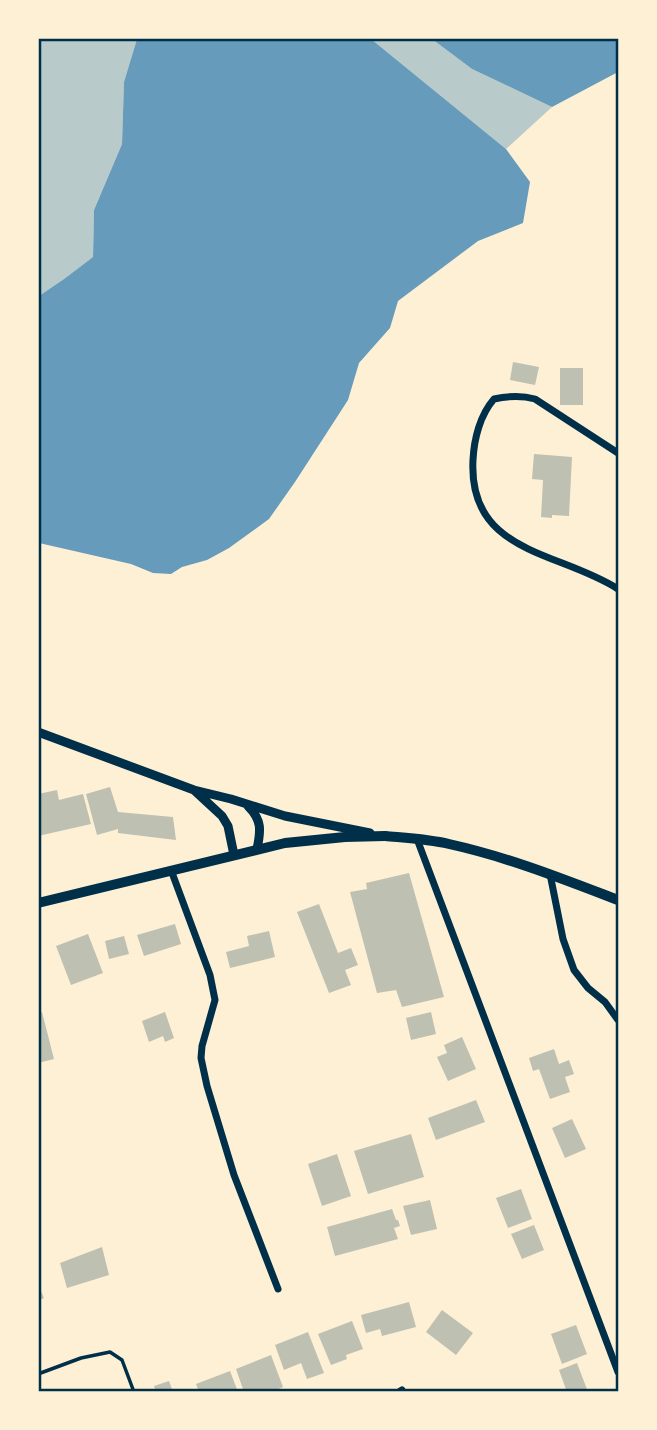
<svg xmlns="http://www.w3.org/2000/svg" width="657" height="1430" viewBox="0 0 657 1430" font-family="'Fira Sans',sans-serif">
  <rect width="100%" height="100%" fill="#fdf0d5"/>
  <!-- green -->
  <path fill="#b9caca" d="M 39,39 L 137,39 L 124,82 L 122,144 L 94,210 L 93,257 L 64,279 L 39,296 Z
    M 371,39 L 432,39 L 472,69 L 552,107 L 506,149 Z"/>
  <!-- water -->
  <path fill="#669bbc" d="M 137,39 L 371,39 L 506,149 L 530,182 L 523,223 L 478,241 L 398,301 L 390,328 L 359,363 L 348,400 L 295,482 L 269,519 L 229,548 L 207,560 L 182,567 L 171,574 L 153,573 L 131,564 L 39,543 L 39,296 L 64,279 L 93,257 L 94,210 L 122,144 L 124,82 Z
    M 432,39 L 618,39 L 618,72 L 552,107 L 472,69 Z"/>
  <!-- building -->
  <path fill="#bec0b2" d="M 513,362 L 539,367 L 535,385 L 510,380 Z
    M 560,368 L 583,368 L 583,405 L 560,405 Z
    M 534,454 L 572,457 L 569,516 L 552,515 L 552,518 L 541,517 L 543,480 L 532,479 Z
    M 110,787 L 118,812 L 173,817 L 176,840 L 118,833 L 118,829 L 97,835 L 86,794 Z
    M 57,790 L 59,800 L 83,794 L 91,824 L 38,836 L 38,794 Z
    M 409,873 L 444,997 L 402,1007 L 396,990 L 377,993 L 350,892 L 367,889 L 366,883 Z
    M 319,904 L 338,953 L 351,948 L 358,965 L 345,970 L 351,985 L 329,993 L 297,912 Z
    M 175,924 L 181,944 L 144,956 L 137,935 Z
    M 269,931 L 275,957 L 230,968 L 226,952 L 249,946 L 247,936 Z
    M 88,934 L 103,973 L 71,985 L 56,946 Z
    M 124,936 L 129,954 L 109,959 L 105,941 Z
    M 42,1012 L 54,1059 L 38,1063 L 38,1013 Z
    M 165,1012 L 174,1038 L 165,1042 L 163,1036 L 149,1042 L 142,1021 Z
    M 431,1012 L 436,1034 L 411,1040 L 406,1018 Z
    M 462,1037 L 476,1069 L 448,1081 L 437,1057 L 447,1053 L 444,1045 Z
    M 554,1049 L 559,1064 L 569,1060 L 574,1074 L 565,1077 L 570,1092 L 550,1099 L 539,1069 L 533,1071 L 529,1058 Z
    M 476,1100 L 485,1122 L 436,1140 L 428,1118 Z
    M 572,1119 L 586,1149 L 565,1158 L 552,1128 Z
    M 411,1134 L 424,1177 L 368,1194 L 354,1151 Z
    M 337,1154 L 351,1196 L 322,1206 L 308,1164 Z
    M 521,1189 L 532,1219 L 508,1228 L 496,1198 Z
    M 430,1200 L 437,1229 L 411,1235 L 403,1206 Z
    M 392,1209 L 396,1220 L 398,1220 L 400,1226 L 394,1228 L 398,1239 L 335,1256 L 327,1227 Z
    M 534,1225 L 544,1250 L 522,1259 L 511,1234 Z
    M 102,1247 L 109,1275 L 67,1288 L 60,1263 Z
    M 38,1284 L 44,1298 L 38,1301 Z
    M 409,1302 L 416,1327 L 382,1336 L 380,1329 L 366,1333 L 361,1315 Z
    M 442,1310 L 473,1333 L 456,1355 L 426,1332 Z
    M 352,1321 L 363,1349 L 346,1355 L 347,1359 L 331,1365 L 318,1334 Z
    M 576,1325 L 587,1354 L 562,1364 L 551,1334 Z
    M 308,1332 L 324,1373 L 307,1379 L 301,1363 L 284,1370 L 275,1345 Z
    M 271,1355 L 283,1387 L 272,1392 L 244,1392 L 236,1369 Z
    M 577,1363 L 580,1371 L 588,1392 L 567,1392 L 559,1370 Z
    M 230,1371 L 238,1392 L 199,1392 L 196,1384 Z
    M 169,1381 L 173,1392 L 156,1392 L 154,1386 Z"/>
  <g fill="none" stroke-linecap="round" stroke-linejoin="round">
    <!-- service -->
    <path stroke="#003049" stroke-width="3.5" d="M 38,1374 L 81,1358 L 110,1352 L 122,1360 L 134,1392"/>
    <!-- minor -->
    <path stroke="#003049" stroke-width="7" d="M 618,453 L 535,399 C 521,395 508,396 494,399 C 480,415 474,439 473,460 C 468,554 559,551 618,589
      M 417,839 L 618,1372
      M 171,870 L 210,975 L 215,1000 L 202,1046 L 201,1058 L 207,1086 L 234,1175 L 278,1289
      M 550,874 L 563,939 L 574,970 L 588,988 L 605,1002 L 618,1020
      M 399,1392 L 402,1390"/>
    <!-- tertiary -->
    <path stroke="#003049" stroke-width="9" d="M 38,732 L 194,790 L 231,799 L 285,816 L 370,833
      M 195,791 L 222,816 L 228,826 L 234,855
      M 248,806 C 262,820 261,830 257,849"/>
    <!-- secondary -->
    <path stroke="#003049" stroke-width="10" d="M 385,836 C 407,838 428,839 449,844 C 508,857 563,879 618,900"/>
    <!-- primary -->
    <path stroke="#003049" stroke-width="10" d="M 38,903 L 285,843 L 345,837 L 385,836"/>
  </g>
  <!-- border -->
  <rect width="657" height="1430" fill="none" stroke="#fdf0d5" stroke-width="80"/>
  <rect x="40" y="40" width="577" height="1350" fill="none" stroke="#003049" stroke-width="2.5"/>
</svg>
